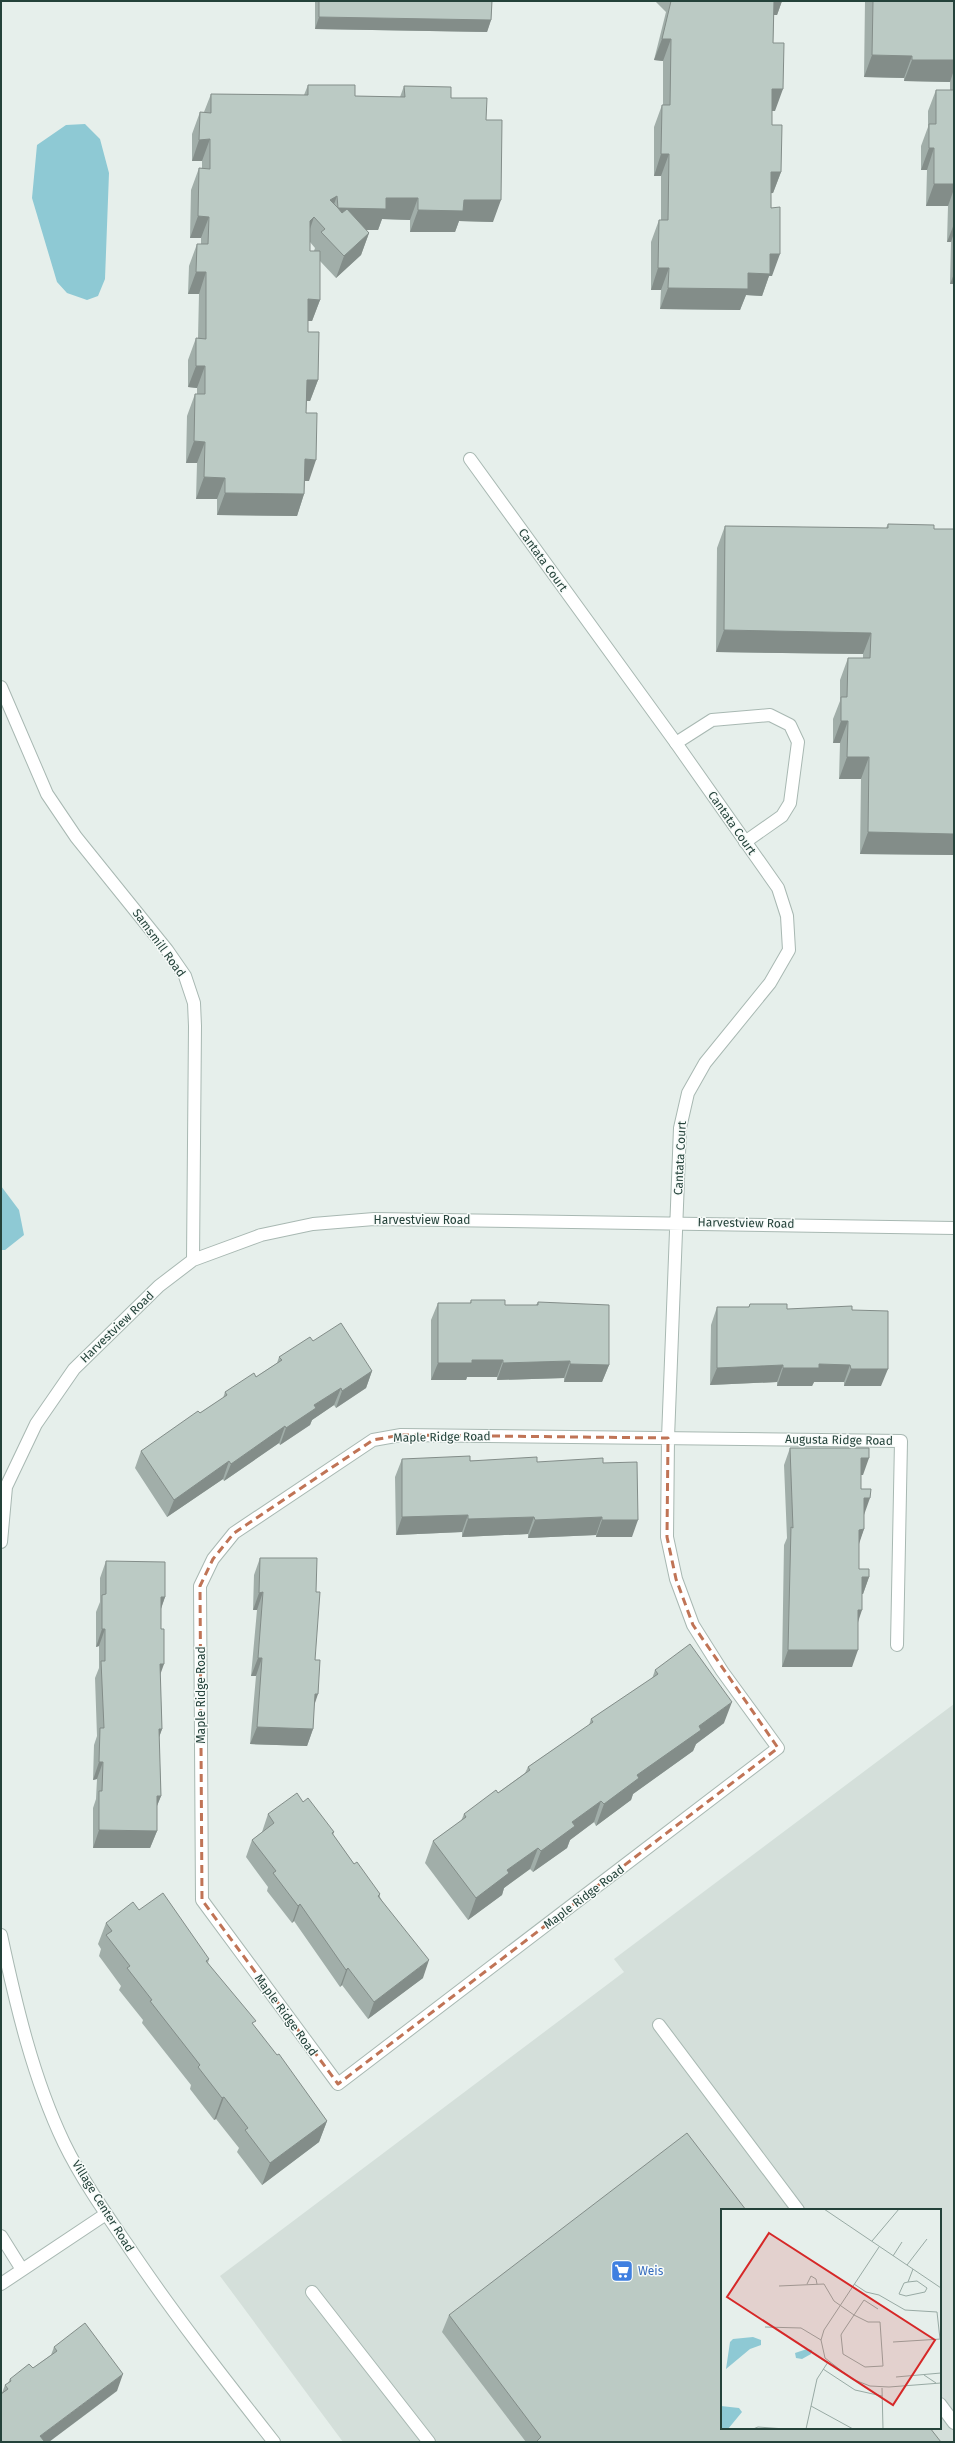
<svg xmlns="http://www.w3.org/2000/svg" width="955" height="2443" viewBox="0 0 955 2443" font-family="'Fira Sans',sans-serif">
  <rect width="100%" height="100%" fill="#e6efeb"/>
  <!-- built -->
  <path fill="#d4dfda" fill-rule="evenodd" d="M 954,1704 L 954,2442 L 343,2442 L 220,2276 L 624,1972 L 614,1959 ZM 722,2210 L 940,2210 L 940,2428 L 722,2428 Z"/>
  <!-- water -->
  <path fill="#8ec9d4" d="M 85,124 L 100,139 L 109,173 L 105,279 L 98,296 L 87,300 L 67,293 L 57,282 L 32,198 L 37,145 L 66,125 Z
    M 1,1186 L 19,1210 L 24,1235 L 5,1250 L 1,1250 Z"/>
  <g fill="none" stroke-linecap="round" stroke-linejoin="round">
    <!-- lane casing -->
    <g stroke="#a8b8b2" stroke-width="14">
      <path id="lane" d="M 676,743 L 712,720 L 770,715 L 790,725 L 798,742 L 790,803 L 782,816 L 745,842
        M 659,2025 L 798,2210
        M 312,2292 L 429,2442
        M 940,2404 L 954,2423"/>
    </g>
    <!-- street casing -->
    <g stroke="#a8b8b2" stroke-width="14">
      <path id="street" d="M 470,459 L 676,743 L 778,888 L 787,916 L 789,950 L 770,983 L 705,1063 L 688,1093 L 680,1128 L 668,1438 L 667,1537 L 676,1579 L 693,1625 L 722,1671 L 778,1748 L 338,2084 L 202,1900 L 200,1586 L 213,1559 L 234,1533 L 373,1440 L 401,1435 L 901,1441 L 897,1645
        M 1,687 L 47,794 L 76,837 L 167,950 L 185,976 L 194,1003 L 195,1026 L 193,1260
        M 1,1542 L 6,1487 L 36,1424 L 74,1369 L 159,1286 L 193,1260 L 261,1235 L 313,1224 L 374,1219 L 954,1228
        M 1,1935 C 16,2005 33,2078 64,2143 C 81,2178 104,2211 126,2243 C 172,2312 223,2377 274,2442
        M 1,2236 L 21,2268
        M 1,2284 L 106,2214"/>
    </g>
    <!-- lane -->
    <use href="#lane" stroke="#fff" stroke-width="12"/>
    <!-- street -->
    <use href="#street" stroke="#fff" stroke-width="12"/>
  </g>
  <!-- wall -->
  <path fill="#a1aea9" fill-rule="evenodd" d="M 315,1 L 492,1 L 491,20 L 487,32 L 315,29 Z
    M 655,1 L 782,1 L 777,15 L 774,15 L 773,43 L 775,111 L 772,111 L 772,125 L 781,172 L 773,193 L 771,193 L 772,276 L 769,276 L 762,296 L 746,295 L 740,310 L 660,309 L 661,290 L 651,290 L 651,242 L 659,220 L 661,220 L 661,176 L 654,176 L 654,127 L 662,105 L 663,105 L 663,61 L 654,60 L 666,12 Z
    M 865,1 L 954,1 L 954,284 L 950,284 L 951,242 L 947,242 L 948,206 L 926,206 L 927,170 L 921,170 L 921,146 L 928,127 L 928,111 L 936,90 L 950,90 L 950,82 L 904,81 L 904,78 L 864,77 Z
    M 308,85 L 355,96 L 400,97 L 404,86 L 451,98 L 486,120 L 493,222 L 459,221 L 455,232 L 410,232 L 410,220 L 382,219 L 378,230 L 366,230 L 369,233 L 361,255 L 336,278 L 320,261 L 320,300 L 312,321 L 308,321 L 308,332 L 318,380 L 310,401 L 307,401 L 306,413 L 309,481 L 305,481 L 304,494 L 297,516 L 217,515 L 217,499 L 196,499 L 197,463 L 186,463 L 187,416 L 195,394 L 197,394 L 197,388 L 188,387 L 188,360 L 196,338 L 198,338 L 199,294 L 188,294 L 189,266 L 197,244 L 201,244 L 201,238 L 190,238 L 191,190 L 199,168 L 202,168 L 202,161 L 192,161 L 192,134 L 200,112 L 204,112 L 211,94 L 304,95 ZM 310,242 L 315,248 L 314,251 L 310,251 Z
    M 888,524 L 954,855 L 860,854 L 861,779 L 839,779 L 840,743 L 833,743 L 833,719 L 840,701 L 840,680 L 848,658 L 863,658 L 863,654 L 716,652 L 717,548 L 725,526 L 886,528 Z
    M 471,1300 L 505,1305 L 536,1305 L 538,1302 L 609,1365 L 602,1382 L 564,1382 L 564,1378 L 497,1380 L 497,1377 L 467,1377 L 466,1380 L 431,1380 L 431,1320 L 438,1303 L 470,1303 Z
    M 750,1304 L 787,1309 L 852,1310 L 881,1386 L 844,1386 L 844,1382 L 814,1382 L 812,1386 L 777,1386 L 777,1382 L 710,1385 L 711,1325 L 717,1307 L 749,1307 Z
    M 313,1341 L 372,1371 L 366,1388 L 336,1408 L 334,1405 L 312,1420 L 310,1425 L 280,1445 L 279,1443 L 224,1481 L 223,1479 L 167,1517 L 135,1468 L 141,1451 L 223,1398 L 225,1392 L 256,1377 L 277,1363 L 279,1357 Z
    M 790,1448 L 863,1475 L 861,1475 L 861,1489 L 864,1515 L 864,1529 L 859,1542 L 859,1569 L 869,1577 L 863,1594 L 862,1594 L 852,1667 L 782,1667 L 784,1545 L 787,1538 L 784,1465 Z
    M 402,1459 L 537,1462 L 603,1463 L 632,1537 L 596,1537 L 596,1535 L 528,1538 L 528,1534 L 462,1537 L 462,1532 L 396,1535 L 395,1477 Z
    M 260,1558 L 316,1592 L 314,1705 L 313,1729 L 307,1746 L 250,1744 L 256,1676 L 251,1676 L 257,1610 L 253,1610 L 254,1575 Z
    M 106,1561 L 165,1597 L 161,1609 L 160,1674 L 162,1729 L 159,1737 L 161,1796 L 157,1806 L 157,1831 L 150,1848 L 93,1848 L 93,1808 L 96,1799 L 97,1779 L 93,1780 L 94,1745 L 97,1736 L 95,1678 L 99,1668 L 99,1646 L 96,1647 L 96,1612 L 100,1602 L 100,1578 Z
    M 655,1670 L 724,1723 L 696,1744 L 693,1751 L 633,1794 L 631,1800 L 596,1826 L 594,1822 L 570,1840 L 567,1848 L 533,1872 L 530,1869 L 504,1888 L 502,1895 L 468,1920 L 425,1863 L 433,1841 L 461,1821 L 464,1814 L 498,1793 L 525,1773 L 528,1767 L 589,1725 L 591,1719 L 652,1679 Z
    M 303,1802 L 334,1832 L 333,1835 L 354,1864 L 380,1894 L 380,1897 L 423,1978 L 368,2019 L 342,1985 L 340,1987 L 294,1921 L 292,1923 L 267,1891 L 268,1887 L 246,1857 L 252,1840 L 262,1832 L 268,1814 Z
    M 139,1910 L 209,1959 L 208,1963 L 254,2026 L 327,2121 L 319,2142 L 262,2185 L 237,2152 L 239,2148 L 216,2119 L 214,2120 L 190,2089 L 191,2085 L 142,2023 L 143,2020 L 119,1990 L 121,1986 L 99,1956 L 101,1949 L 98,1944 L 106,1923 Z
    M 449,2315 L 722,2428 L 941,2442 L 526,2442 L 442,2332 Z
    M 54,2347 L 117,2391 L 2,2393 L 5,2385 L 8,2383 L 10,2379 L 33,2368 L 51,2355 Z"/>
  <!-- shaded-wall -->
  <path fill="#838d89" d="M 771,1 L 782,1 L 777,15 L 766,15 Z
    M 319,17 L 491,20 L 487,32 L 315,29 Z
    M 662,39 L 671,39 L 663,61 L 654,60 Z
    M 872,55 L 912,56 L 904,78 L 864,77 Z
    M 912,60 L 954,60 L 954,70 L 950,82 L 904,81 Z
    M 772,89 L 783,89 L 775,111 L 764,111 Z
    M 210,139 L 202,161 L 192,161 L 199,140 Z
    M 929,148 L 934,148 L 927,170 L 921,170 Z
    M 661,154 L 669,154 L 661,176 L 654,176 Z
    M 771,172 L 781,172 L 773,193 L 763,194 Z
    M 934,184 L 954,184 L 954,189 L 948,206 L 926,206 Z
    M 337,196 L 329,218 L 330,200 Z
    M 386,198 L 418,198 L 410,220 L 382,219 L 378,230 L 330,230 L 338,208 Z
    M 464,200 L 501,200 L 493,222 L 459,221 L 455,232 L 410,232 L 418,210 Z
    M 198,216 L 209,217 L 201,238 L 190,238 Z
    M 314,217 L 307,238 L 310,221 Z
    M 954,224 L 954,233 L 951,242 L 947,242 Z
    M 369,233 L 361,255 L 336,278 L 344,256 Z
    M 770,254 L 780,254 L 772,276 L 769,276 L 762,296 L 746,295 L 740,310 L 660,309 L 668,288 L 748,273 Z
    M 658,268 L 669,268 L 661,290 L 651,290 Z
    M 196,272 L 206,272 L 199,294 L 188,294 Z
    M 954,274 L 954,284 L 950,284 Z
    M 308,299 L 320,300 L 312,321 L 300,321 Z
    M 196,366 L 205,366 L 197,388 L 188,387 Z
    M 307,380 L 318,380 L 310,401 L 299,401 Z
    M 194,441 L 205,442 L 197,463 L 186,463 Z
    M 305,459 L 316,460 L 309,481 L 297,481 Z
    M 204,477 L 225,478 L 217,499 L 196,499 Z
    M 225,493 L 304,494 L 297,516 L 217,515 Z
    M 724,630 L 871,633 L 863,654 L 716,652 Z
    M 841,721 L 848,721 L 840,743 L 833,743 Z
    M 847,757 L 869,757 L 861,779 L 839,779 Z
    M 868,832 L 954,834 L 954,855 L 860,854 Z
    M 472,1360 L 503,1360 L 497,1377 L 467,1377 L 466,1380 L 431,1380 L 438,1363 Z
    M 570,1361 L 564,1378 L 497,1380 L 503,1363 Z
    M 570,1364 L 609,1365 L 602,1382 L 564,1382 Z
    M 819,1364 L 850,1365 L 844,1382 L 814,1382 L 812,1386 L 777,1386 L 783,1368 Z
    M 783,1365 L 777,1382 L 710,1385 L 717,1368 Z
    M 851,1369 L 888,1369 L 881,1386 L 844,1386 Z
    M 372,1371 L 366,1388 L 336,1408 L 342,1391 Z
    M 341,1388 L 334,1405 L 312,1420 L 310,1425 L 280,1445 L 286,1428 L 314,1405 Z
    M 285,1426 L 279,1443 L 224,1481 L 231,1464 Z
    M 861,1458 L 869,1458 L 863,1475 L 855,1475 Z
    M 229,1461 L 223,1479 L 167,1517 L 174,1500 Z
    M 864,1498 L 870,1498 L 864,1515 Z
    M 468,1515 L 462,1532 L 396,1535 L 402,1517 Z
    M 534,1517 L 528,1534 L 462,1537 L 468,1519 Z
    M 602,1517 L 596,1535 L 528,1538 L 535,1520 Z
    M 602,1520 L 638,1520 L 632,1537 L 596,1537 Z
    M 864,1529 L 858,1547 L 859,1530 Z
    M 862,1577 L 869,1577 L 863,1594 L 855,1594 Z
    M 263,1592 L 257,1610 L 253,1610 L 259,1593 Z
    M 161,1597 L 165,1597 L 159,1614 Z
    M 858,1610 L 862,1610 L 856,1628 Z
    M 102,1629 L 105,1629 L 99,1646 L 96,1647 Z
    M 788,1650 L 858,1650 L 852,1667 L 782,1667 Z
    M 258,1658 L 262,1658 L 256,1676 L 251,1676 Z
    M 160,1664 L 164,1664 L 158,1681 Z
    M 315,1694 L 318,1694 L 312,1712 Z
    M 732,1702 L 724,1723 L 696,1744 L 693,1751 L 633,1794 L 631,1800 L 596,1826 L 604,1804 L 637,1775 L 699,1726 Z
    M 257,1727 L 313,1729 L 307,1746 L 250,1744 Z
    M 159,1729 L 162,1729 L 156,1746 Z
    M 99,1762 L 103,1762 L 97,1779 L 93,1780 Z
    M 157,1796 L 161,1796 L 154,1813 Z
    M 601,1801 L 594,1822 L 570,1840 L 567,1848 L 533,1872 L 541,1851 L 572,1822 Z
    M 99,1830 L 157,1831 L 150,1848 L 93,1848 Z
    M 538,1848 L 530,1869 L 504,1888 L 502,1895 L 468,1920 L 476,1898 L 507,1870 Z
    M 300,1904 L 294,1921 L 292,1923 L 298,1906 Z
    M 429,1960 L 423,1978 L 368,2019 L 374,2002 Z
    M 348,1968 L 342,1985 L 340,1987 L 346,1970 Z
    M 224,2097 L 216,2119 L 214,2120 L 222,2098 Z
    M 327,2121 L 319,2142 L 262,2185 L 270,2163 Z
    M 123,2374 L 117,2391 L 49,2442 L 38,2442 L 40,2436 Z"/>
  <!-- building -->
  <path fill="#bbcac4" stroke="#838d89" fill-rule="evenodd" d="M 319,1 L 492,1 L 491,20 L 319,17 Z
    M 671,1 L 774,1 L 773,43 L 784,43 L 783,89 L 772,89 L 772,125 L 782,125 L 781,172 L 771,172 L 771,208 L 780,207 L 780,254 L 770,254 L 770,274 L 748,273 L 748,289 L 668,288 L 669,268 L 658,268 L 659,220 L 668,220 L 669,154 L 661,154 L 662,105 L 670,105 L 671,39 L 662,39 Z
    M 873,1 L 954,1 L 954,60 L 912,60 L 912,56 L 872,55 Z
    M 308,85 L 355,85 L 355,96 L 405,97 L 404,86 L 451,87 L 451,98 L 487,98 L 486,120 L 502,120 L 501,200 L 464,200 L 463,211 L 418,210 L 418,198 L 386,198 L 386,209 L 338,208 L 342,213 L 347,209 L 369,233 L 344,256 L 321,232 L 325,229 L 314,217 L 310,221 L 310,251 L 320,251 L 320,300 L 308,299 L 308,332 L 319,332 L 318,380 L 307,380 L 306,413 L 317,413 L 316,460 L 305,459 L 304,494 L 225,493 L 225,478 L 204,477 L 205,442 L 194,441 L 195,394 L 205,394 L 205,366 L 196,366 L 196,338 L 206,339 L 206,272 L 196,272 L 197,244 L 208,244 L 209,217 L 198,216 L 199,168 L 210,169 L 210,139 L 199,140 L 200,112 L 211,113 L 211,94 L 308,95 ZM 337,196 L 338,208 L 330,200 Z
    M 936,90 L 954,90 L 954,184 L 934,184 L 934,148 L 929,148 L 929,124 L 936,124 Z
    M 888,524 L 934,525 L 934,529 L 954,529 L 954,834 L 868,832 L 869,757 L 847,757 L 848,721 L 841,721 L 841,697 L 847,697 L 848,658 L 870,658 L 871,633 L 724,630 L 725,526 L 888,528 Z
    M 471,1300 L 505,1300 L 505,1305 L 538,1305 L 538,1302 L 609,1305 L 609,1365 L 570,1364 L 570,1361 L 503,1363 L 503,1360 L 472,1360 L 472,1363 L 438,1363 L 438,1303 L 471,1303 Z
    M 750,1304 L 787,1304 L 787,1309 L 852,1306 L 852,1310 L 888,1311 L 888,1369 L 851,1369 L 850,1365 L 819,1364 L 819,1368 L 783,1368 L 783,1365 L 717,1368 L 717,1307 L 749,1307 Z
    M 341,1323 L 372,1371 L 342,1391 L 341,1388 L 314,1405 L 316,1408 L 286,1428 L 285,1426 L 231,1464 L 229,1461 L 174,1500 L 141,1451 L 198,1411 L 200,1413 L 227,1395 L 225,1392 L 254,1373 L 256,1377 L 282,1360 L 279,1357 L 310,1337 L 313,1341 Z
    M 790,1448 L 869,1448 L 869,1458 L 861,1458 L 861,1489 L 871,1489 L 870,1498 L 864,1498 L 864,1529 L 859,1530 L 859,1569 L 869,1569 L 869,1577 L 862,1577 L 862,1610 L 858,1610 L 858,1650 L 788,1650 L 791,1527 L 793,1528 Z
    M 470,1456 L 470,1461 L 537,1457 L 537,1462 L 603,1458 L 603,1463 L 637,1462 L 638,1520 L 602,1520 L 602,1517 L 535,1520 L 534,1517 L 468,1519 L 468,1515 L 402,1517 L 402,1459 Z
    M 260,1558 L 317,1558 L 316,1592 L 320,1592 L 315,1660 L 320,1660 L 318,1694 L 315,1694 L 313,1729 L 257,1727 L 262,1658 L 258,1658 L 263,1592 L 259,1593 Z
    M 106,1561 L 165,1562 L 165,1597 L 161,1597 L 161,1629 L 164,1629 L 164,1664 L 160,1664 L 162,1729 L 159,1729 L 161,1796 L 157,1796 L 157,1831 L 99,1830 L 99,1791 L 102,1791 L 103,1762 L 99,1762 L 100,1728 L 104,1728 L 101,1661 L 105,1661 L 105,1629 L 102,1629 L 102,1595 L 106,1594 Z
    M 690,1644 L 732,1702 L 699,1726 L 701,1730 L 637,1775 L 639,1778 L 604,1804 L 601,1801 L 572,1822 L 575,1826 L 541,1851 L 538,1848 L 507,1870 L 509,1873 L 476,1898 L 433,1841 L 466,1817 L 464,1814 L 496,1790 L 498,1793 L 530,1770 L 528,1767 L 593,1722 L 591,1719 L 658,1674 L 655,1670 Z
    M 297,1793 L 303,1802 L 308,1798 L 334,1832 L 332,1833 L 354,1864 L 357,1862 L 380,1894 L 378,1896 L 429,1960 L 374,2002 L 348,1968 L 346,1970 L 300,1904 L 298,1906 L 273,1873 L 276,1871 L 252,1840 L 274,1823 L 268,1814 Z
    M 163,1893 L 209,1959 L 206,1961 L 256,2021 L 252,2023 L 277,2055 L 279,2054 L 327,2121 L 270,2163 L 245,2130 L 248,2128 L 224,2097 L 222,2098 L 198,2067 L 200,2065 L 150,2001 L 152,2000 L 127,1968 L 130,1966 L 106,1935 L 112,1931 L 106,1923 L 133,1902 L 139,1910 Z
    M 687,2133 L 746,2210 L 722,2210 L 722,2428 L 930,2428 L 941,2442 L 536,2442 L 541,2437 L 449,2315 Z
    M 85,2323 L 123,2374 L 40,2436 L 44,2441 L 43,2442 L 1,2442 L 1,2394 L 8,2389 L 5,2385 L 11,2381 L 10,2379 L 29,2364 L 33,2368 L 57,2351 L 54,2347 Z"/>
  <!-- marked area -->
  <path fill="none" stroke="#c07456" stroke-width="3" stroke-dasharray="8 5" stroke-linejoin="round" d="M 401,1435 L 668,1438 L 667,1537 L 676,1579 L 693,1625 L 778,1748 L 338,2084 L 202,1900 L 200,1586 L 213,1559 L 234,1533 L 373,1440 Z"/>
  <!-- icons -->
  <defs>
    <g id="supermarket-square" transform="scale(1.15)"><rect x="-9" y="-9" width="18" height="18" rx="4" fill="#3f7fe0" stroke="#f7fbf9"/><path d="M-6-5.5h2.5l.6 2H6L4.5 2H-2.5L-4.4-4H-6ZM-1.5 3.2a1.3 1.3 0 1 0 .1 0ZM3 3.2a1.3 1.3 0 1 0 .1 0Z" fill="#fff"/></g>
  </defs>
  <g fill-rule="evenodd">
    <use href="#supermarket-square" x="622" y="2271"/>
  </g>
  <g text-anchor="middle" stroke-width="3" stroke-linejoin="round" paint-order="stroke">
    <!-- street labels -->
    <g font-size="12" fill="#24423a" stroke="#f7fbf9">
      <text transform="translate(543 560) rotate(54)" y="4">Cantata Court</text>
      <text transform="translate(732 823) rotate(55)" y="4">Cantata Court</text>
      <text transform="translate(159 943) rotate(54)" y="4">Samsmill Road</text>
      <text transform="translate(680 1158) rotate(-87)" y="4">Cantata Court</text>
      <text x="422" y="1224">Harvestview Road</text>
      <text transform="translate(746 1223) rotate(1)" y="4">Harvestview Road</text>
      <text transform="translate(117 1327) rotate(-44)" y="4">Harvestview Road</text>
      <text transform="translate(442 1437) rotate(-1)" y="4">Maple Ridge Road</text>
      <text transform="translate(839 1440) rotate(1)" y="4">Augusta Ridge Road</text>
      <text transform="translate(201 1695) rotate(-90)" y="4">Maple Ridge Road</text>
      <text transform="translate(584 1897) rotate(-37)" y="4">Maple Ridge Road</text>
      <text transform="translate(286 2015) rotate(54)" y="4">Maple Ridge Road</text>
      <text transform="translate(103 2206) rotate(58)" y="4">Village Center Road</text>
    </g>
    <!-- shop labels -->
    <g font-size="12" fill="#366cbe" stroke="#f7fbf9" text-anchor="start">
      <text x="638" y="2275">Weis</text>
    </g>
  </g>
  <!-- overview -->
  <g transform="translate(721 2209)">
    <rect width="220" height="220" fill="#e6efeb"/>
    <path d="M 32,128 L 40,131 L 40,136 L 29,140 L 5,160 L 9,133 L 12,130 ZM 86,140 L 91,141 L 90,145 L 81,150 L 75,149 L 74,144 ZM 0,197 L 18,199 L 21,203 L 7,220 L 0,220 Z" fill="#8ec9d4"/>
    <path fill="none" stroke="#98aaa4" stroke-width="1" d="M 103,0 L 220,79M 151,32 L 178,0M 158,38 L 103,121 L 100,131 L 104,149 L 131,170 L 149,177 L 168,178 L 220,174M 172,47 L 181,33M 186,56 L 206,30M 187,73 L 196,72 L 206,79 L 204,83 L 185,87 L 178,85 L 183,74 L 187,73 L 192,60M 86,75 L 90,67 L 95,70 L 96,75M 133,75 L 145,83 L 158,86 L 184,101 L 216,103 L 219,130M 58,77 L 103,75 L 113,92 L 133,106 L 147,113 L 159,113 L 162,157 L 144,158 L 122,145 L 120,126 L 121,124 L 143,91 L 157,100M 44,118 L 80,119 L 100,131M 172,133 L 220,130M 102,160 L 134,181 L 161,187M 203,166 L 215,174M 175,168 L 220,164M 161,179 L 162,220M 90,197 L 132,220M 32,220 L 37,218 L 64,220M 85,220 L 96,170 L 107,153"/>
    <path fill="#d62828" fill-opacity="0.15" stroke="#d62828" stroke-width="2" d="M 48,24 L 214,131 L 172,196 L 6,88 Z"/>
    <rect width="220" height="220" fill="none" stroke="#24423a" stroke-width="2"/>
  </g>
  <!-- border -->
  <rect width="955" height="2443" fill="none" stroke="#24423a" stroke-width="4"/>
</svg>
